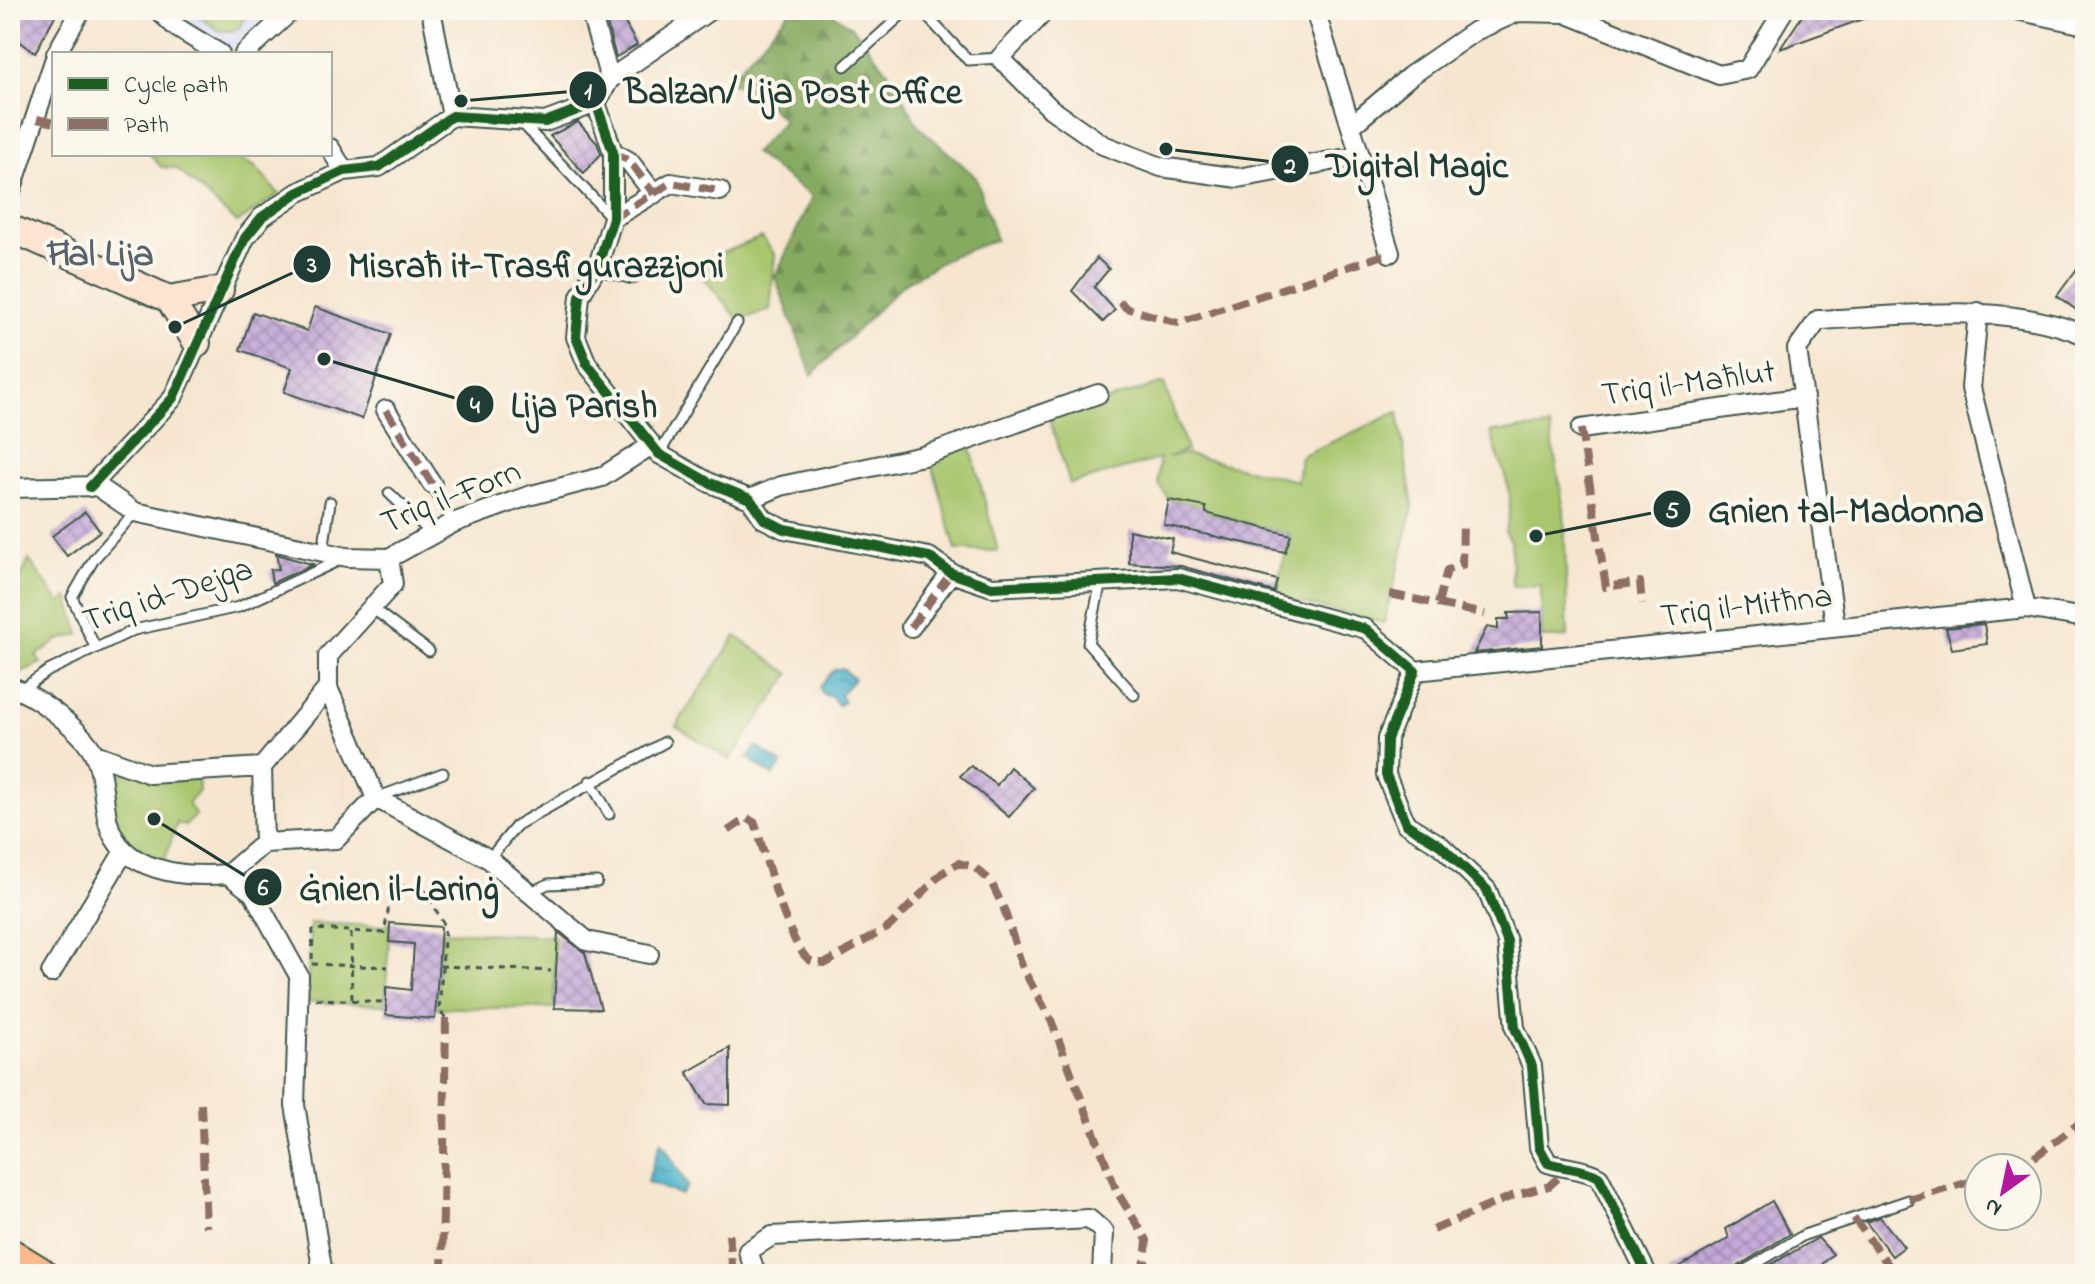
<svg xmlns="http://www.w3.org/2000/svg" width="2095" height="1284" viewBox="0 0 2095 1284" font-family="'Indie Flower',sans-serif">
  <defs>
    <pattern id="forest-firs" width="22" height="20" patternUnits="userSpaceOnUse" patternTransform="scale(2)"><rect width="22" height="20" fill="#86ab61"/><path d="M5 1l3.5 6h-7zM16 11l3.5 6h-7z" fill="#6d8c51"/></pattern>
    <pattern id="water-ripples" width="26" height="14" patternUnits="userSpaceOnUse" patternTransform="scale(2)"><rect width="26" height="14" fill="#4ab1c9"/><path d="M2 4q2-2 4 0t4 0M15 11q2-2 4 0t4 0" fill="none" stroke="#3d91a4"/></pattern>
    <pattern id="building-cross-hatch" width="8" height="8" patternUnits="userSpaceOnUse" patternTransform="scale(2)"><rect width="8" height="8" fill="#c3a7d8"/><path d="M0 0l8 8M0 8l8-8" fill="none" stroke="#9e89b0"/></pattern>
  </defs>
  <rect width="100%" height="100%" fill="#fbf7ec"/>
  <filter id="ink" filterUnits="userSpaceOnUse"><feTurbulence type="fractalNoise" baseFrequency=".0125" numOctaves="2"/><feDisplacementMap in="SourceGraphic" scale="16" xChannelSelector="R" yChannelSelector="G"/><feConvolveMatrix kernelMatrix="1 2 1 2 8 2 1 2 1" color-interpolation-filters="sRGB"/></filter>
  <filter id="wash" filterUnits="userSpaceOnUse"><feTurbulence type="fractalNoise" baseFrequency=".006" numOctaves="4" result="noise"/><feDisplacementMap in="SourceGraphic" scale="32" xChannelSelector="R" yChannelSelector="G"/><feGaussianBlur stdDeviation="1.8" result="paint"/><feColorMatrix in="noise" values="0 0 0 0 0 0 0 0 0 0 0 0 0 0 0 0 0 1.4 0 .05"/><feComposite in="paint" operator="in"/></filter>
  <g filter="url(#wash)">
    <rect width="100%" height="100%" fill="#f6e6d0"/>
    <!-- built -->
    <path fill="#d5d8f9" d="M 171,10 L 273,10 L 231,49 Z"/>
    <!-- forest -->
    <path fill="url(#forest-firs)" stroke="#52744a" stroke-width="2" d="M 791,10 L 828,10 L 853,28 L 894,79 L 918,126 L 976,177 L 996,240 L 952,256 L 903,284 L 812,375 L 775,277 L 812,197 L 754,153 L 784,121 L 759,95 L 728,81 Z"/>
    <!-- garden -->
    <path fill="#a9c66e" stroke="#648251" stroke-width="2" d="M 189,10 L 250,10 L 237,30 L 220,31 Z
      M 150,154 L 231,154 L 254,166 L 279,194 L 237,223 L 176,168 L 161,167 Z
      M 762,237 L 775,255 L 770,310 L 739,320 L 693,265 Z
      M 1164,383 L 1187,450 L 1168,457 L 1185,454 L 1297,481 L 1301,456 L 1398,412 L 1413,507 L 1384,623 L 1274,596 L 1290,535 L 1206,513 L 1205,507 L 1169,500 L 1158,483 L 1159,459 L 1070,484 L 1049,418 Z
      M 1550,427 L 1564,510 L 1568,637 L 1542,638 L 1541,585 L 1512,586 L 1511,541 L 1505,531 C 1519,488 1500,472 1491,432 Z
      M 970,445 L 998,551 L 956,550 L 931,460 Z
      M 29,560 L 60,603 L 68,598 L 80,634 L 59,640 L 36,656 L 41,663 L 11,677 L 10,601 Z
      M 736,636 L 790,674 L 730,760 L 676,726 Z
      M 124,772 L 198,775 L 199,791 L 188,804 L 196,815 L 185,826 L 177,823 L 163,865 C 122,842 115,824 105,780 Z
      M 310,923 L 384,926 L 390,923 L 385,1005 L 307,1002 Z
      M 441,931 L 555,936 L 554,1008 L 435,1008 Z"/>
    <!-- water -->
    <path fill="url(#water-ripples)" stroke="#34777e" stroke-width="2" d="M 842,668 L 854,679 L 840,695 L 844,702 L 838,705 L 832,697 L 822,694 L 820,686 L 834,670 Z
      M 756,746 L 782,764 L 773,776 L 748,758 Z
      M 661,1141 L 688,1186 L 681,1195 L 647,1182 Z"/>
    <g id="blocks">
      <!-- building -->
      <path fill="url(#building-cross-hatch)" d="M 10,10 L 58,10 L 35,53 L 10,34 Z
        M 1806,10 L 1882,10 L 1882,12 L 1780,49 Z
        M 620,14 L 637,45 L 616,57 L 606,21 Z
        M 578,122 L 597,143 L 601,154 L 584,173 L 550,136 Z
        M 1097,258 L 1109,269 L 1094,287 L 1115,310 L 1103,322 L 1072,291 Z
        M 2085,258 L 2085,316 L 2057,296 Z
        M 315,307 L 391,334 L 362,419 L 284,392 L 292,368 L 240,350 L 253,312 L 307,331 Z
        M 1169,500 L 1206,507 L 1206,513 L 1291,535 L 1285,552 L 1164,525 Z
        M 85,512 L 100,531 L 67,556 L 52,536 Z
        M 1129,530 L 1173,539 L 1170,552 L 1277,580 L 1274,592 L 1181,566 L 1129,563 Z
        M 276,554 L 311,564 L 314,564 L 272,583 L 270,570 L 279,569 Z
        M 1542,612 L 1542,646 L 1474,653 L 1487,627 L 1498,629 L 1498,619 L 1509,619 L 1508,613 Z
        M 1984,624 L 1987,644 L 1952,649 L 1946,628 Z
        M 971,766 L 997,785 L 1010,767 L 1034,788 L 1009,817 L 960,776 Z
        M 390,923 L 441,927 L 435,1019 L 386,1015 L 386,987 L 411,990 L 414,944 L 389,942 Z
        M 558,932 L 585,953 L 601,1009 L 554,1008 Z
        M 730,1048 L 730,1105 L 706,1104 L 687,1072 Z
        M 1772,1201 L 1790,1234 L 1735,1268 L 1732,1274 L 1667,1274 L 1729,1238 L 1726,1229 Z
        M 1880,1217 L 1904,1247 L 1892,1256 L 1866,1222 Z
        M 1818,1238 L 1833,1254 L 1812,1274 L 1754,1274 Z"/>
    </g>
  </g>
  <g filter="url(#ink)">
    <use href="#blocks" fill-opacity="0" stroke="#3f564b" stroke-width="2"/>
    <g fill="none" stroke-linecap="round" stroke-linejoin="round">
      <!-- lane casing -->
      <g stroke="#3f564b" stroke-width="13">
        <path id="lane" d="M 921,10 L 968,60 L 1000,58
          M 845,66 L 907,10
          M 522,123 L 610,216
          M 659,454 L 737,323
          M 432,484 L 453,523
          M 389,493 L 433,535
          M 323,552 L 330,502
          M 1101,581 L 1088,643 L 1134,695
          M 372,608 L 429,651
          M 95,647 L 72,597 L 94,559 L 135,512
          M 21,690 L 48,671 L 134,630 L 239,607 L 342,559
          M 590,781 L 609,814
          M 376,798 L 443,773
          M 489,859 L 517,825 L 665,742
          M 529,893 L 548,884 L 597,882
          M 1739,1274 L 1804,1235 L 1909,1200"/>
      </g>
      <!-- street casing -->
      <g stroke="#3f564b" stroke-width="22">
        <path id="street" d="M 158,10 L 176,27 L 220,54
          M 431,10 L 452,116
          M 590,10 L 610,79
          M 1046,10 L 1000,58 L 1051,109 L 1103,145 L 1161,167 L 1238,178 L 1358,156
          M 1315,10 L 1390,253
          M 2017,10 L 2085,25
          M 56,54 L 81,10
          M 244,54 L 292,10
          M 596,103 L 613,152 L 613,218 L 598,265 L 580,296 L 576,337 L 587,364 L 659,454 L 710,483 L 750,499 L 764,519 L 784,529 L 929,557 L 951,573 L 992,587 L 1178,578 L 1366,629 L 1415,671
          M 596,103 L 610,79 L 710,10
          M 1351,126 L 1410,76 L 1475,31 L 1518,12 L 1565,13 L 1719,75 L 1748,69 L 1784,10
          M 330,148 L 344,171
          M 613,152 L 629,161 L 654,194
          M 10,194 L 54,61
          M 613,218 L 671,183 L 720,191
          M 598,265 L 631,274
          M 1978,312 L 1971,388 L 2026,608
          M 386,410 L 432,484
          M 1581,429 L 1804,397
          M 90,487 L 173,398 L 245,238 L 262,217 L 297,193 L 344,171 L 379,167 L 452,116 L 545,122 L 596,103
          M 10,488 L 97,486 L 135,512 L 347,557 L 389,558 L 453,523 L 528,496 L 602,477 L 650,446
          M 750,499 L 781,486 L 923,456 L 1098,394
          M 1835,625 L 1797,349 L 1818,320 C 1906,316 2002,301 2085,335
          M 911,627 L 951,573
          M 1415,671 L 1387,739 L 1386,775 L 1406,824 L 1440,845 L 1487,890 L 1507,941 L 1515,1028 L 1532,1066 L 1539,1147 L 1548,1163 C 1566,1169 1583,1168 1599,1177 L 1647,1274
          M 1415,671 L 2026,608 L 2085,618
          M 10,687 C 34,693 86,733 95,756 C 104,776 103,801 108,822 C 120,872 185,878 228,874
          M 95,754 L 150,774 L 262,767
          M 376,798 L 489,859 L 587,941 L 649,954
          M 264,843 L 262,767 L 328,688
          M 228,874 L 264,843 L 336,839 L 376,798 L 328,688 L 328,656 L 393,584 L 389,558
          M 228,874 L 253,893 L 299,976 L 295,1105 L 323,1274
          M 51,973 L 123,853
          M 756,1274 L 748,1251 L 772,1236 L 1089,1219 L 1104,1232 L 1102,1274"/>
      </g>
      <!-- secondary casing -->
      <g stroke="#3f564b" stroke-width="30">
        <path id="secondary" d="M 10,228 L 169,299
          M 169,299 L 220,290
          M 169,299 L 197,343"/>
      </g>
      <!-- highway casing -->
      <g stroke="#3f564b" stroke-width="38">
        <path id="highway" d="M 10,1256 L 39,1274"/>
      </g>
      <!-- path -->
      <path stroke="#3f564b" stroke-width="3" stroke-dasharray="6 6" stroke-linecap="butt" d="M 351,933 L 352,1001
        M 312,959 L 313,929 L 384,933 L 393,885 L 424,889 L 445,926 L 439,1011 L 446,1018
        M 312,964 L 388,967
        M 440,966 L 551,971
        M 316,999 L 384,1002"/>
      <!-- lane -->
      <use href="#lane" stroke="#fff" stroke-width="9"/>
      <!-- street -->
      <use href="#street" stroke="#fff" stroke-width="18"/>
      <!-- secondary -->
      <use href="#secondary" stroke="#fde4d1" stroke-width="26"/>
      <!-- highway -->
      <use href="#highway" stroke="#fabb8c" stroke-width="34"/>
      <!-- quiet -->
      <path stroke="#8d6e63" stroke-width="8" stroke-dasharray="16 8" stroke-linecap="butt" d="M 1517,10 L 1518,12
        M 37,119 L 54,123
        M 613,152 L 629,161 L 654,194
        M 613,218 L 671,183 L 720,191
        M 598,265 L 631,274
        M 1120,301 L 1126,308 L 1178,323 L 1390,253
        M 386,410 L 432,484
        M 1581,429 L 1606,587 L 1640,582 L 1642,604
        M 1390,594 L 1485,614
        M 1438,604 L 1447,570 L 1462,566 L 1463,522
        M 911,627 L 951,573
        M 728,831 L 747,818 L 755,823 C 764,851 787,942 808,959 C 813,963 819,963 826,963 L 889,927 L 942,873 L 959,863 L 974,867 L 990,880 L 1004,909 L 1023,969 L 1051,1020 L 1117,1192 L 1147,1240 L 1145,1262 L 1137,1274
        M 201,1104 L 206,1227
        M 2013,1168 L 2024,1165 L 2085,1119
        M 1909,1200 L 1979,1179
        M 1854,1218 L 1895,1274
        M 1433,1230 L 1512,1196 L 1549,1186 L 1567,1170
        M 729,1234 L 733,1274
        M 442,1274 L 446,1018"/>
      <!-- cycleway casing -->
      <g stroke="#fbf7ec" stroke-width="15">
        <path id="cycleway" d="M 90,487 L 173,398 L 245,238 L 262,217 L 297,193 L 344,171 L 379,167 L 452,116 L 545,122 L 596,103 L 613,152 L 613,218 L 598,265 L 580,296 L 576,337 L 587,364 L 659,454 L 710,483 L 750,499 L 764,519 L 784,529 L 929,557 L 951,573 L 992,587 L 1178,578 L 1366,629 L 1415,671 L 1387,739 L 1386,775 L 1406,824 L 1440,845 L 1487,890 L 1507,941 L 1515,1028 L 1532,1066 L 1539,1147 L 1548,1163 C 1566,1169 1583,1168 1599,1177 L 1647,1274"/>
      </g>
      <!-- cycleway -->
      <use href="#cycleway" stroke="#1b5e20" stroke-width="10"/>
    </g>
  </g>
  <g text-anchor="middle" stroke-width="8" stroke-linejoin="round" paint-order="stroke">
    <!-- street labels -->
    <g font-size="34" fill="#1f3d34" stroke="#fbf7ec">
      <text transform="translate(1688 381) rotate(-8)" y="12">Triq il-Maħlut</text>
      <text transform="translate(450 495) rotate(-22)" y="12">Triq il-Forn</text>
      <text transform="translate(167 593) rotate(-18)" y="12">Triq id-Dejqa</text>
      <text transform="translate(1746 604) rotate(-7)" y="12">Triq il-Mitħna</text>
    </g>
    <!-- quarter labels -->
    <g font-size="38" font-weight="bold" fill="#58626d" stroke="#fbf7ec">
      <text x="101" y="265">Ħal Lija</text>
    </g>
  </g>
  <!-- callouts -->
  <path fill="none" stroke="#1f3d34" stroke-width="3" d="M461 101L588 90M1166 149L1290 164M175 327L312 264M324 359L475 404M1536 536L1672 509M154 819L263 887"/>
  <g fill="#1f3d34" stroke="#fbf7ec" stroke-width="3">
    <circle cx="461" cy="101" r="8"/>
    <circle cx="1166" cy="149" r="8"/>
    <circle cx="175" cy="327" r="8"/>
    <circle cx="324" cy="359" r="8"/>
    <circle cx="1536" cy="536" r="8"/>
    <circle cx="154" cy="819" r="8"/>
    <circle cx="588" cy="90" r="20"/>
    <circle cx="1290" cy="164" r="20"/>
    <circle cx="312" cy="264" r="20"/>
    <circle cx="475" cy="404" r="20"/>
    <circle cx="1672" cy="509" r="20"/>
    <circle cx="263" cy="887" r="20"/>
  </g>
  <g font-size="24" text-anchor="middle" font-weight="bold" fill="#fff">
    <text x="588" y="99">1</text>
    <text x="1290" y="173">2</text>
    <text x="312" y="272">3</text>
    <text x="475" y="413">4</text>
    <text x="1672" y="518">5</text>
    <text x="263" y="895">6</text>
  </g>
  <g font-size="36" text-anchor="middle" font-weight="bold" fill="#1f3d34" stroke="#fbf7ec" stroke-width="8" stroke-linejoin="round" paint-order="stroke">
    <text x="793" y="103">Balzan/ Lija Post Office</text>
    <text x="1417" y="177">Digital Magic</text>
    <text x="536" y="277">Misraħ it-Trasfigurazzjoni</text>
    <text x="584" y="417">Lija Parish</text>
    <text x="1846" y="522">Gnien tal-Madonna</text>
    <text x="399" y="900">Ġnien il-Larinġ</text>
  </g>
  <!-- margin -->
  <rect width="2095" height="1284" fill="none" stroke="#fbf7ec" stroke-width="40"/>
  <!-- legend -->
  <rect x="52" y="52" width="280" height="104" fill="#fbf7ec" stroke="#a3ada2" stroke-width="2"/>
  <rect x="68" y="78" width="40" height="12" fill="#1b5e20" stroke="#a3ada2" stroke-width="2"/>
  <text x="124" y="92" font-size="24" fill="#1f3d34">Cycle path</text>
  <rect x="68" y="118" width="40" height="12" fill="#8d6e63" stroke="#a3ada2" stroke-width="2"/>
  <text x="124" y="132" font-size="24" fill="#1f3d34">Path</text>
  <!-- north arrow -->
  <g transform="translate(2003 1192) rotate(213)"><circle r="38" fill="#fbf7ec" stroke="#a3ada2" stroke-width="2"/>
  <path d="M0-6L14 30L0 20L-14 30Z" fill="#b5179e"/>
  <text y="-12" font-size="22" font-weight="bold" text-anchor="middle" fill="#1f3d34">N</text>
  </g>
</svg>
